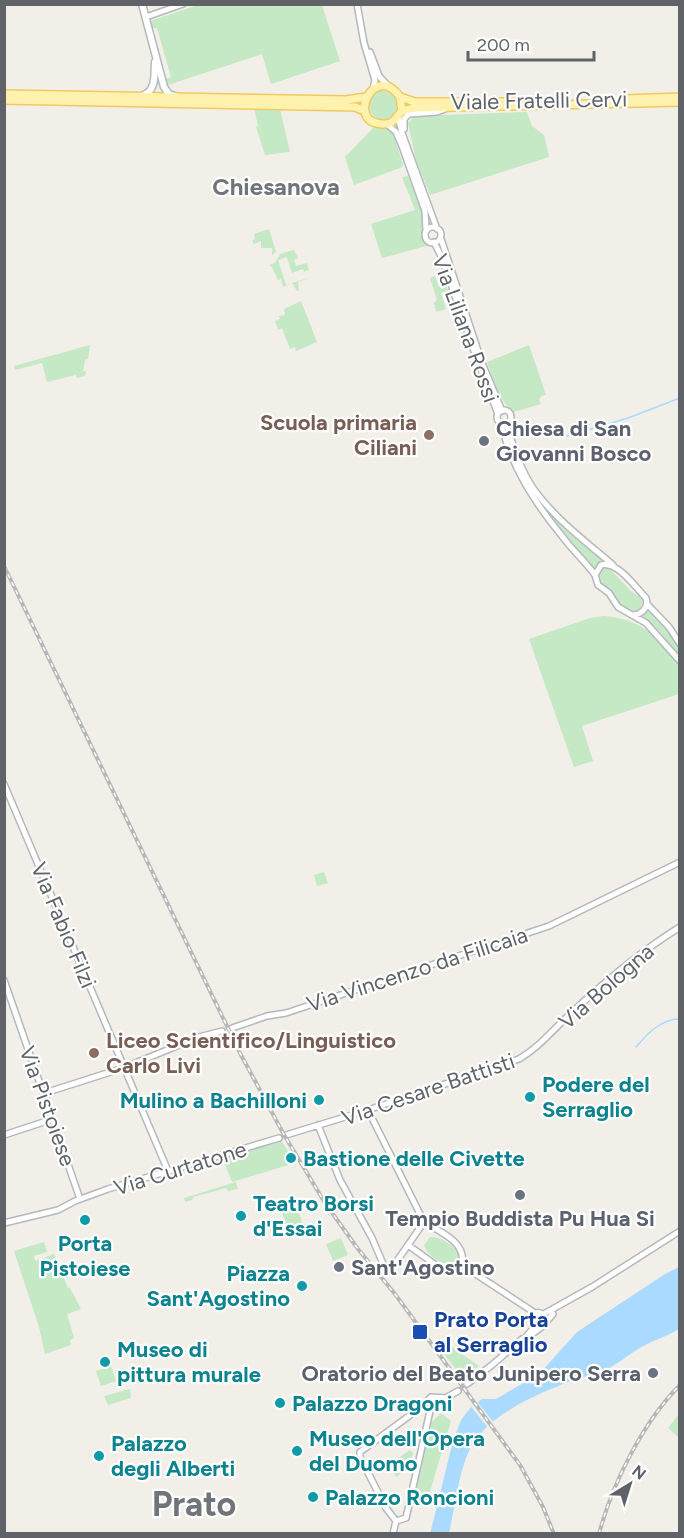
<svg xmlns="http://www.w3.org/2000/svg" width="684" height="1538" viewBox="0 0 684 1538" font-family="Figtree,sans-serif">
  <rect width="100%" height="100%" fill="#f1efe8"/>
  <!-- green -->
  <path fill="#c5e8c5" d="M 195,5 L 322,5 L 340,61 L 271,84 L 262,54 L 168,85 L 166,79 L 171,77 L 157,28 L 152,28 L 150,21 L 195,6 Z
    M369 105a15 15 0 1 1 30 0a15 15 0 1 1-30 0Z
    M 254,108 L 280,109 L 290,152 L 265,155 L 256,127 L 258,126 Z
    M 527,112 L 532,126 L 544,135 L 549,157 L 430,195 L 416,160 L 409,128 L 408,123 L 413,118 L 418,116 Z
    M 375,126 L 387,129 L 393,133 L 403,164 L 402,167 L 354,185 L 345,157 Z
    M 408,176 L 423,215 L 422,238 L 430,245 L 382,258 L 371,224 L 415,210 L 402,177 Z
    M 269,229 L 276,252 L 272,255 L 272,248 L 261,248 L 261,241 L 254,244 L 252,240 L 255,239 L 254,234 Z
    M 294,250 L 298,258 L 294,260 L 296,266 L 307,263 L 309,270 L 304,272 L 303,269 L 292,273 L 287,257 L 278,260 L 286,285 L 314,276 L 298,282 L 299,290 L 297,291 L 292,283 L 283,287 L 281,279 L 278,280 L 272,267 L 269,265 L 275,263 L 280,254 Z
    M 435,276 L 439,287 L 446,285 L 454,307 L 450,309 L 449,306 L 452,305 L 447,291 L 441,293 L 446,309 L 436,312 L 434,303 L 437,300 L 430,278 Z
    M 301,301 L 317,342 L 296,351 L 295,347 L 290,349 L 282,328 L 278,330 L 275,321 L 280,319 L 279,316 L 285,315 L 284,309 Z
    M 90,345 L 88,359 L 85,360 L 83,371 L 86,371 L 85,376 L 77,378 L 76,375 L 47,382 L 42,363 L 15,370 L 14,366 Z
    M 529,345 L 546,395 L 541,396 L 539,400 L 541,404 L 514,412 C 497,398 494,382 487,362 Z
    M 549,511 L 605,561 L 598,564 L 594,570 L 548,513 Z
    M 602,567 L 609,568 L 632,592 L 642,598 L 643,601 L 640,608 L 633,612 C 618,608 607,592 597,580 L 599,570 Z
    M 649,609 C 661,620 679,638 679,655 L 660,632 L 642,616 Z
    M 604,616 C 640,619 660,636 679,666 L 679,694 L 582,726 L 593,761 L 574,767 L 529,639 L 590,618 Z
    M 324,872 L 328,883 L 317,886 L 314,875 Z
    M 281,1140 L 295,1163 L 232,1182 L 223,1159 Z
    M 236,1182 L 238,1189 L 228,1191 L 226,1188 L 193,1197 L 192,1200 L 185,1202 L 184,1198 Z
    M 295,1201 L 305,1231 L 289,1236 L 280,1206 Z
    M 430,1237 C 441,1236 455,1246 459,1256 L 457,1262 C 446,1269 427,1256 424,1245 Z
    M 341,1238 L 348,1255 L 333,1261 L 326,1244 Z
    M 44,1242 L 47,1252 L 34,1256 L 35,1261 L 54,1254 L 68,1288 L 70,1288 L 81,1309 L 67,1314 L 74,1338 L 70,1340 L 71,1345 L 45,1354 L 39,1327 L 14,1251 Z
    M 439,1338 L 479,1366 L 464,1380 L 435,1342 Z
    M 111,1366 L 116,1381 L 101,1386 L 96,1371 Z
    M 130,1389 L 131,1398 L 108,1405 L 104,1396 Z
    M 441,1413 L 451,1421 L 426,1505 L 415,1495 L 430,1424 Z
    M 679,1414 L 679,1438 L 668,1428 Z
    M 410,1450 L 413,1453 L 410,1467 L 396,1477 L 388,1465 Z"/>
  <!-- water -->
  <path fill="#aadaff" d="M 679,1267 L 679,1329 C 666,1337 651,1341 638,1349 C 627,1356 616,1365 604,1371 C 594,1376 583,1376 573,1380 C 538,1394 492,1412 472,1445 C 459,1468 455,1508 449,1533 L 430,1534 L 453,1441 L 461,1420 L 472,1406 L 482,1399 L 496,1399 L 540,1373 L 577,1332 L 665,1274 Z"/>
  <!-- pier -->
  <path fill="#f1efe8" d="M 475,1399 L 495,1424 L 489,1429 L 469,1404 Z"/>
  <g fill="none" stroke-linecap="round" stroke-linejoin="round">
    <!-- stream -->
    <path stroke="#aadaff" stroke-width="1.5" d="M 567,436 L 628,418 L 680,398
      M 636,1047 C 648,1033 661,1019 680,1019"/>
    <!-- tertiary-tunnel -->
    <path stroke="#ccccc8" stroke-width="5" stroke-dasharray="5 2.5" stroke-linecap="butt" d="M 458,1391 L 467,1384"/>
    <!-- tertiary casing -->
    <g stroke="#b5b8bc" stroke-width="8">
      <path id="tertiary" d="M 357,4 L 364,43 L 375,80 L 373,89
        M 146,17 L 183,4
        M 370,52 L 379,76 L 389,87
        M 398,117 L 402,133 L 437,229
        M 387,124 L 396,132 L 402,146 L 425,211 L 426,231
        M 404,129 L 404,119 L 409,114 L 437,112 L 445,109
        M425 235a8 8 0 1 1 16 0a8 8 0 1 1-16 0Z
        M 441,239 L 482,363 L 502,411
        M 434,242 L 442,258 L 475,354 L 498,414
        M497 417a7 7 0 1 1 14 0a7 7 0 1 1-14 0Z
        M 501,423 C 511,466 534,502 562,536 C 572,550 585,561 595,575
        M 506,424 C 513,445 520,469 533,488 C 554,518 585,541 613,565
        M 647,604 L 669,627 L 680,644
        M 632,615 C 642,615 649,607 646,598 C 635,587 618,561 601,565 L 595,575 L 598,585 L 609,593 L 618,607 L 646,623 L 680,661
        M 4,784 L 168,1171
        M 4,980 L 80,1199
        M 232,1028 L 267,1016 L 286,1013 L 549,926 L 680,862
        M 45,1098 L 51,1091 L 123,1068 L 199,1037 L 222,1031
        M 368,1110 L 424,1222
        M 318,1125 L 340,1180 L 372,1238 L 384,1266 L 389,1271 L 392,1268 L 424,1222
        M 4,1135 L 53,1119
        M 286,1135 L 368,1110 L 519,1059 C 538,1048 551,1032 567,1017 C 603,983 638,953 680,927
        M 4,1223 L 58,1210 L 75,1201 L 108,1189 L 279,1138
        M 408,1245 L 444,1271 L 456,1270 L 462,1265 C 467,1242 440,1232 424,1222
        M 462,1265 L 535,1313
        M532.5 1318a5.5 5.5 0 1 1 11 0a5.5 5.5 0 1 1-11 0Z
        M 542,1315 L 592,1287 L 680,1231
        M 532,1334 L 543,1326 L 553,1314
        M 467,1384 L 492,1365 L 522,1339 L 525,1338 L 537,1324
        M 396,1521 L 386,1508 L 360,1457 L 360,1452 L 424,1405 L 431,1397 L 447,1398
        M 396,1521 L 406,1518 L 430,1411 L 435,1404 L 458,1391
        M 393,1534 L 396,1521"/>
    </g>
    <!-- secondary casing -->
    <g stroke="#b6babf" stroke-width="9">
      <path id="secondary" d="M 142,4 L 164,87 L 169,94 L 175,96
        M 141,96 C 157,92 154,75 155,62"/>
    </g>
    <!-- primary casing -->
    <g stroke="#f2c960" stroke-width="10">
      <path id="primary" d="M 4,94 L 346,100 L 366,97
        M 400,97 L 415,102 L 515,102
        M 625,99 L 680,97
        M 4,100 L 355,107 L 365,111
        M 402,111 L 400,97 C 376,61 344,122 382,124 C 393,125 395,119 401,112 C 404,110 410,109 414,108 L 680,102"/>
    </g>
    <!-- tertiary -->
    <use href="#tertiary" stroke="#fff" stroke-width="5"/>
    <!-- secondary -->
    <use href="#secondary" stroke="#fff" stroke-width="6"/>
    <!-- primary -->
    <use href="#primary" stroke="#fff2af" stroke-width="7"/>
    <!-- rail casing -->
    <g stroke="#b6b7b8" stroke-width="4">
      <path id="rail" d="M 4,566 L 240,1053 L 283,1133 L 325,1203 L 358,1249 L 395,1294 L 520,1465 L 543,1507 L 554,1534
        M 599,1534 C 612,1484 643,1422 680,1385"/>
    </g>
    <!-- rail -->
    <use href="#rail" stroke="#fff" stroke-width="1.5" stroke-dasharray="4.5" stroke-linecap="butt"/>
  </g>
  <!-- markers -->
  <g fill="#8d6e63" stroke="#fff" stroke-width="2">
    <circle cx="429" cy="435" r="6"/>
    <circle cx="94" cy="1053" r="6"/>
  </g>
  <g fill="#6b7280" stroke="#fff" stroke-width="2">
    <circle cx="484" cy="441" r="6"/>
    <circle cx="520" cy="1195" r="6"/>
    <circle cx="339" cy="1267" r="6"/>
    <circle cx="653" cy="1373" r="6"/>
  </g>
  <g fill="#0f9aa8" stroke="#fff" stroke-width="2">
    <circle cx="530" cy="1097" r="6"/>
    <circle cx="319" cy="1100" r="6"/>
    <circle cx="291" cy="1158" r="6"/>
    <circle cx="241" cy="1216" r="6"/>
    <circle cx="85" cy="1220" r="6"/>
    <circle cx="302" cy="1286" r="6"/>
    <circle cx="105" cy="1362" r="6"/>
    <circle cx="280" cy="1403" r="6"/>
    <circle cx="297" cy="1451" r="6"/>
    <circle cx="99" cy="1456" r="6"/>
    <circle cx="313" cy="1497" r="6"/>
  </g>
  <rect fill="#1a4fb4" stroke="#fff" stroke-width="2" x="412" y="1324" width="16" height="16" rx="3"/>
  <g text-anchor="middle" stroke-width="4.5" stroke-linejoin="round" paint-order="stroke">
    <!-- street labels -->
    <g font-size="22" fill="#5f6368" stroke="#fff">
      <text transform="translate(539 100) rotate(-1)" y="8">Viale Fratelli Cervi</text>
      <text transform="translate(466 328) rotate(70)" y="8">Via Liliana Rossi</text>
      <text transform="translate(64 925) rotate(67)" y="8">Via Fabio Filzi</text>
      <text transform="translate(417 969) rotate(-18)" y="8">Via Vincenzo da Filicaia</text>
      <text transform="translate(606 986) rotate(-41)" y="8">Via Bologna</text>
      <text transform="translate(428 1089) rotate(-19)" y="8">Via Cesare Battisti</text>
      <text transform="translate(48 1106) rotate(70)" y="8">Via Pistoiese</text>
      <text transform="translate(180 1168) rotate(-17)" y="8">Via Curtatone</text>
    </g>
    <!-- education labels -->
    <g font-size="22" font-weight="bold" fill="#785e54" stroke="#fff" text-anchor="end">
      <text x="417" y="430">Scuola primaria<tspan x="417" dy="25">Ciliani</tspan></text>
      <text x="106" y="1048" text-anchor="start">Liceo Scientifico/Linguistico<tspan x="106" dy="25">Carlo Livi</tspan></text>
    </g>
    <!-- worship labels -->
    <g font-size="22" font-weight="bold" fill="#5b616d" stroke="#fff" text-anchor="start">
      <text x="496" y="436">Chiesa di San<tspan x="496" dy="25">Giovanni Bosco</tspan></text>
      <text x="520" y="1226" text-anchor="middle">Tempio Buddista Pu Hua Si</text>
      <text x="351" y="1275">Sant'Agostino</text>
      <text x="641" y="1381" text-anchor="end">Oratorio del Beato Junipero Serra</text>
    </g>
    <!-- culture labels -->
    <g font-size="22" font-weight="bold" fill="#0d838f" stroke="#fff" text-anchor="start">
      <text x="542" y="1092">Podere del<tspan x="542" dy="25">Serraglio</tspan></text>
      <text x="307" y="1108" text-anchor="end">Mulino a Bachilloni</text>
      <text x="303" y="1166">Bastione delle Civette</text>
      <text x="253" y="1211">Teatro Borsi<tspan x="253" dy="25">d'Essai</tspan></text>
      <text x="85" y="1251" text-anchor="middle">Porta<tspan x="85" dy="25">Pistoiese</tspan></text>
      <text x="290" y="1281" text-anchor="end">Piazza<tspan x="290" dy="25">Sant'Agostino</tspan></text>
      <text x="117" y="1357">Museo di<tspan x="117" dy="25">pittura murale</tspan></text>
      <text x="292" y="1411">Palazzo Dragoni</text>
      <text x="309" y="1446">Museo dell'Opera<tspan x="309" dy="25">del Duomo</tspan></text>
      <text x="111" y="1451">Palazzo<tspan x="111" dy="25">degli Alberti</tspan></text>
      <text x="325" y="1505">Palazzo Roncioni</text>
    </g>
    <!-- transit labels -->
    <g font-size="22" font-weight="bold" fill="#164399" stroke="#fff" text-anchor="start">
      <text x="434" y="1327">Prato Porta<tspan x="434" dy="25">al Serraglio</tspan></text>
    </g>
    <!-- neighbourhood labels -->
    <g font-size="24" font-weight="bold" fill="#70757a" stroke="#fff">
      <text x="276" y="195">Chiesanova</text>
    </g>
    <!-- town labels -->
    <g font-size="34" font-weight="bold" fill="#70757a" stroke="#fff">
      <text x="194" y="1516">Prato</text>
    </g>
  </g>
  <!-- border -->
  <rect width="684" height="1538" fill="none" stroke="#5f6368" stroke-width="12"/>
  <!-- north arrow -->
  <g transform="translate(630 1484) rotate(38)" stroke="#ffffff" stroke-width="4.5" paint-order="stroke">
  <path d="M0-4.5L10 22L0 15L-10 22Z" fill="#5f6368"/>
  <text y="-9" font-size="16" font-weight="bold" text-anchor="middle" fill="#5f6368">N</text>
  </g>
  <!-- scale -->
  <path d="M468 51v9h126v-9" fill="none" stroke="#5f6368" stroke-width="3"/>
  <text x="477" y="51" font-size="18" fill="#5f6368" stroke="#ffffff" stroke-width="4.5" paint-order="stroke">200 m</text>
</svg>
